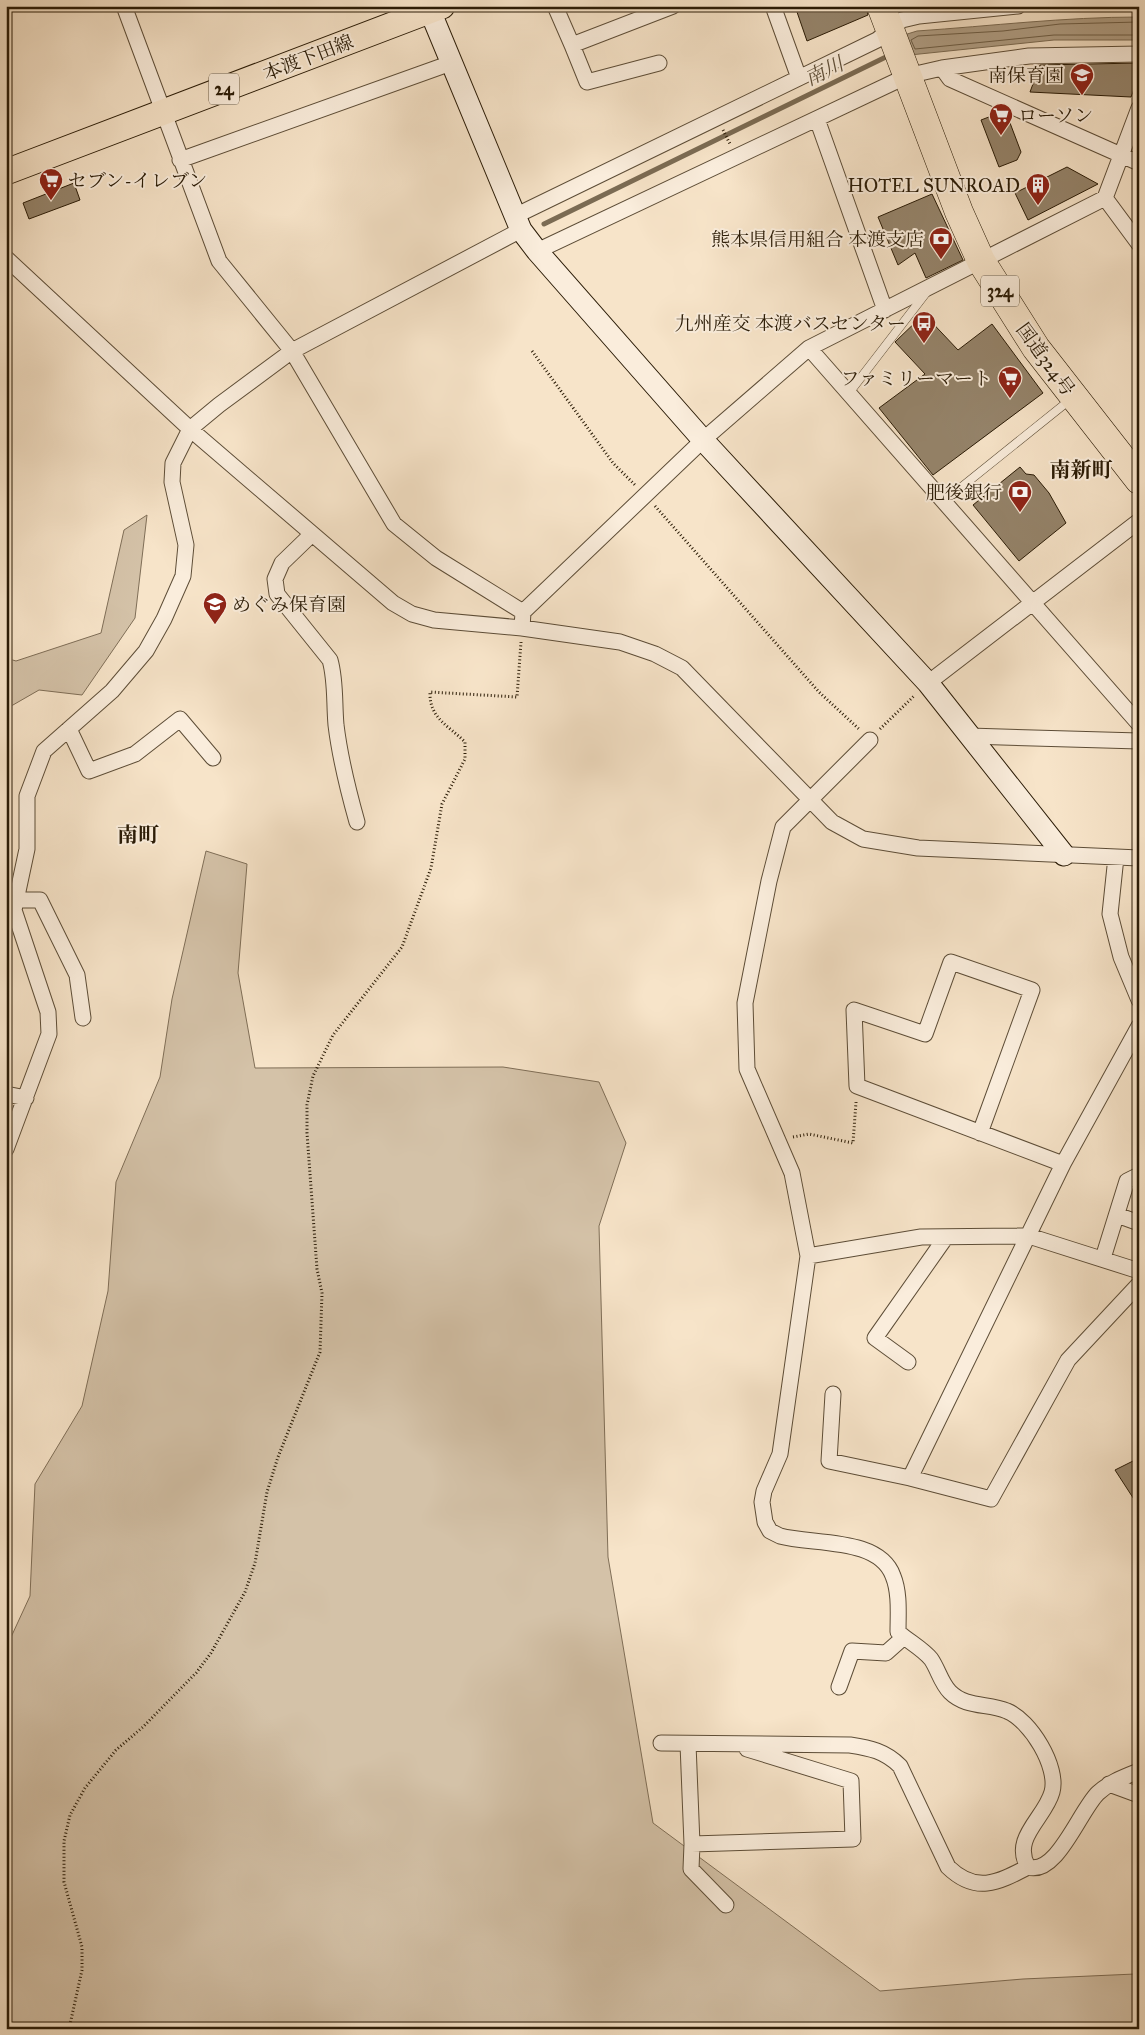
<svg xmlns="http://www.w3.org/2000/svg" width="1145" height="2035" viewBox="0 0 1145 2035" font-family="'IM FELL Great Primer','Noto Serif JP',serif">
  <rect width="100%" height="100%" fill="#f7e4c9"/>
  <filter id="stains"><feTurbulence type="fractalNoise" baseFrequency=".004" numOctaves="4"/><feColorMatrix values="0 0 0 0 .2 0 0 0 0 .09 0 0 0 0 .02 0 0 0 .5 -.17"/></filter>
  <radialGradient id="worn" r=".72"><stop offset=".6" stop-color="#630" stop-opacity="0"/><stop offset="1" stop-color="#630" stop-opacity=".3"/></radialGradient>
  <!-- green -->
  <path fill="#d4c2a8" stroke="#7f6e57" d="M 147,515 L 135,618 L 82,695 L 39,690 L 6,709 L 6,658 L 16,661 L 101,633 L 124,530 Z
    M 206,851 L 247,864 L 238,973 L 255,1068 L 503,1067 L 599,1082 L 626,1143 L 599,1226 L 608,1557 L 653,1823 L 880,1991 L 1023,1979 L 1135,1974 L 1139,1978 L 1139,2029 L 6,2029 L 6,1648 L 30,1596 L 35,1484 L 82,1406 L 108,1291 L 116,1182 L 160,1077 L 172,999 Z"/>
  <!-- water -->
  <path fill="#b1a087" stroke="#7b6b53" d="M 1139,17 L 1139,40 L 1054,40 L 910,55 L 904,35 L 917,31 C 991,26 1065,17 1139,17 Z"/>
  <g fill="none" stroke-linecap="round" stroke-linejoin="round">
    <!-- shore -->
    <path stroke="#6e5e46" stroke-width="1" d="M 1139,22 L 1060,24 L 1003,31 L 918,36 L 911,40 L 915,49 L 1054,35 L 1139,35"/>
    <!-- stream -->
    <path stroke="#7b6b53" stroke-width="5" d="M 544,224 L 892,54"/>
  </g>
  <!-- building -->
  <path fill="#95846b" stroke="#2a1b06" d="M 813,6 L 866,6 L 868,15 L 807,41 L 797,12 Z
    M 1139,63 L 1139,77 L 1131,97 L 1030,92 L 1040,65 Z
    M 1002,112 L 1007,115 L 1021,152 L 1017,160 L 999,167 L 981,120 Z
    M 1067,167 L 1098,184 L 1028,220 L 1015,193 Z
    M 74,183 L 80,200 L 29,219 L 23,203 Z
    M 932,194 L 963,260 L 926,278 L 915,253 L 898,265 L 878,217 Z
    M 924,314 L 958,350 L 992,324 L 1043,393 L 933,475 L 879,408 L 925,374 L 895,342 Z
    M 1020,467 L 1026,474 L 1034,475 L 1049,493 L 1066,523 L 1019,561 L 973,505 Z
    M 1139,1458 L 1139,1507 L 1115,1470 Z"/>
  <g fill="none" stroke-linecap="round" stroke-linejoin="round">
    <!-- lane casing -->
    <g stroke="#5d4d37" stroke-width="9">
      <path id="lane" d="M 849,393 L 926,293
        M 944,501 L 1071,399"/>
    </g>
    <!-- street casing -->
    <g stroke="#5d4d37" stroke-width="17">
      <path id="street" d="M 124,6 L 219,261 L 292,351 L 394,524 L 436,558 L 523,612
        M 555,6 L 572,45 L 673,6
        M 773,6 L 799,78
        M 572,45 L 587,82 L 659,63
        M 942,68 L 950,79 L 1139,163
        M 817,119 L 885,310
        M 180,160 L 451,63
        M 1105,198 L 1139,244
        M 515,216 L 877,40 L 902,20 L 919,16 L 1018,6
        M 537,251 L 907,76 L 942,68 L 1029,56 L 1139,54
        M 6,258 L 190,429 L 393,603 L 412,614 L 434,620 L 522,628 L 620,642 L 655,654 L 682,668 L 832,822 L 863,839 L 918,848 L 1139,858
        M 809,348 L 1139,724
        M 312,534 L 282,563 L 275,579 L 277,594 L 330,660 C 336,681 334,703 336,725 C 340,758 348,790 357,822
        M 522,628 L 523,612 L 703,440 L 809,348 L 1105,198 L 1139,108
        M 928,683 L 1139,521
        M 69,729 L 89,771 L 135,754 L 180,719 L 213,758
        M 969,736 L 1139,741
        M 870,740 L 783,827 L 769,881 L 745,1003 L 747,1069 L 792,1173 L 808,1256 L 780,1454 L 764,1491 L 762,1502 L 765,1522 L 770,1531 L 780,1536 C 813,1545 879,1537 893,1576 C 900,1593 898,1614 898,1632 C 908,1641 923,1649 931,1659 C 938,1669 941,1683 950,1692 C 966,1708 988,1703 1007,1711 C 1030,1720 1059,1767 1052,1792 C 1045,1818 1011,1838 1028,1867
        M 1116,857 L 1110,914 L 1121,957 L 1139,1000
        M 16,900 L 40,900 L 77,975 L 83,1018
        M 6,1094 L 26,1098
        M 980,1133 L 1032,990 L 951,962 L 925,1034 L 854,1010 L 857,1086 L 1063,1164
        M 6,1149 L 49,1034 L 48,1012 L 14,910 L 27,849 L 27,796 L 44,751 L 112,691 L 146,651 L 164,619 L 183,576 L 186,545 L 172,482 L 173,463 L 190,429 L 219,405 L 292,351 L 521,230
        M 1117,1215 L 1139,1223
        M 808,1256 L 921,1237 L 1029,1236 L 1139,1271
        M 1103,1258 L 1127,1181 L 1139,1175
        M 908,1362 L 875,1338 L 946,1237
        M 833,1394 L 829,1461 L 910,1478 L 1063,1164 L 1139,1026
        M 910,1478 L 991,1499 L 1068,1360 L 1139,1284
        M 839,1687 L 852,1651 L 886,1653 L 904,1637
        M 661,1743 L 850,1745 C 870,1748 885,1751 900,1766 L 948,1867 C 976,1894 997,1883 1028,1867 C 1057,1876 1080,1810 1098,1793 C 1110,1782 1124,1777 1139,1771
        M 688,1744 L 692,1844 L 853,1839 L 851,1781 L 747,1749
        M 1109,1784 L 1139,1795
        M 692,1844 L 691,1869 L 726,1905"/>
    </g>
    <!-- secondary casing -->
    <g stroke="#2a1b06" stroke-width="23">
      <path id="secondary" d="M 428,6 L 521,230 L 537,251 L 703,440 L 928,683 L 1064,855"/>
    </g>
    <!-- primary casing -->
    <g stroke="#2a1b06" stroke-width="27">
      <path id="primary" d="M 6,172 L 442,6"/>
    </g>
    <!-- highway casing -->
    <g stroke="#2a1b06" stroke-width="29">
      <path id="highway" d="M 881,6 L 959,212 L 981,261 L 1036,348 L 1139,480"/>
    </g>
    <!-- path -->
    <path stroke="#2a1b06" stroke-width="3" stroke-dasharray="1 2.5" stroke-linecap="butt" d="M 723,130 L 730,144
      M 532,351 L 613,463 L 635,485
      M 655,506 L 819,692 L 860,730
      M 880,729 L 915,695
      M 793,1137 L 809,1134 L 853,1143 L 856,1102
      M 69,2029 L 82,1970 L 82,1947 L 64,1882 L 64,1841 L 70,1815 L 85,1788 L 116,1750 L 143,1727 L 196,1673 L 211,1653 L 245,1592 L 255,1563 L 267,1492 L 278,1457 L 320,1352 L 322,1293 L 317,1269 L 307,1133 L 307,1105 L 313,1076 L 333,1035 L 402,947 L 431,868 L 442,804 L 465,759 L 465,742 C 449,726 429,718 430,692 L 517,697 L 521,642"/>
    <!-- lane -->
    <use href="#lane" stroke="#faeddc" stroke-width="8"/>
    <!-- street -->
    <use href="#street" stroke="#faeddc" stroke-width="15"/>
    <!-- secondary -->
    <use href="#secondary" stroke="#faeddc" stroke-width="21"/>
    <!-- primary -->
    <use href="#primary" stroke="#f7e4c9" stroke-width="25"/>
    <!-- highway -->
    <use href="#highway" stroke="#f7e4c9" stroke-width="28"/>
  </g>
  <!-- icons -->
  <defs>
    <g id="school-pin" transform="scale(1.25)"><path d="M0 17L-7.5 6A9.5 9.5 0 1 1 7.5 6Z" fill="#8f2418" stroke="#faeddc"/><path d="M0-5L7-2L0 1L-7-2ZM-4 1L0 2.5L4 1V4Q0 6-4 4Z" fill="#fff"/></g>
    <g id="supermarket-pin" transform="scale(1.25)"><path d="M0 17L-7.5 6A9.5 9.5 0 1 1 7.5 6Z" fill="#8f2418" stroke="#faeddc"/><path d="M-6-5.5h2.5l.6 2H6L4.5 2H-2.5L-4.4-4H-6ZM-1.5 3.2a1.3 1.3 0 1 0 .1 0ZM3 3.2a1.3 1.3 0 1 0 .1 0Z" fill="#fff"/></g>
    <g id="building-pin" transform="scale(1.25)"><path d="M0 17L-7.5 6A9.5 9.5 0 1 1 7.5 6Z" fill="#8f2418" stroke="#faeddc"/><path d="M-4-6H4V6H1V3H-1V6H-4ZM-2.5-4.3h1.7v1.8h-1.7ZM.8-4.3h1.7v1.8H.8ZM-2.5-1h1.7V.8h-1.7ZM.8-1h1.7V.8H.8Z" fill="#fff"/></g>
    <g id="bank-pin" transform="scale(1.25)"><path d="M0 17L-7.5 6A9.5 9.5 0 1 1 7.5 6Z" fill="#8f2418" stroke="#faeddc"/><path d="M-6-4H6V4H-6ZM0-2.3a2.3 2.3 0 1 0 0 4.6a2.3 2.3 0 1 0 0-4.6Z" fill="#fff"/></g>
    <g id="bus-pin" transform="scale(1.25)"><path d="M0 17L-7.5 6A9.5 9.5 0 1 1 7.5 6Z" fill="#8f2418" stroke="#faeddc"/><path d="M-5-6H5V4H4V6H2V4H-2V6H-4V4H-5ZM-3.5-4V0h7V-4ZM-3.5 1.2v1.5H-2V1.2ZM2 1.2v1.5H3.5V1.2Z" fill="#fff"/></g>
  </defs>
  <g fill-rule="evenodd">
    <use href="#school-pin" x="1082" y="75"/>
    <use href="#supermarket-pin" x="1001" y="115"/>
    <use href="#supermarket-pin" x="51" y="180"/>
    <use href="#building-pin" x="1038" y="185"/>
    <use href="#bank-pin" x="941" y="239"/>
    <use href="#bus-pin" x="924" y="323"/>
    <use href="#supermarket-pin" x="1010" y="378"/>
    <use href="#bank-pin" x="1020" y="492"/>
    <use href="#school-pin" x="215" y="604"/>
  </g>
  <g text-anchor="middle" stroke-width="4" stroke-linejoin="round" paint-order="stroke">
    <!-- shield labels -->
    <g fill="#faeddc" stroke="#685a46" stroke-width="1">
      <rect x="209" y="73.5" width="30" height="31" rx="4"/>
      <rect x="981" y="275.5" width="38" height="31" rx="4"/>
    </g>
    <g font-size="18" font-weight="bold" fill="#2a1b06">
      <text x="224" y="95">24</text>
      <text x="1000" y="297">324</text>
    </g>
    <!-- street labels -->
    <g font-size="19" fill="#2a1b06" stroke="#faeddc">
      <text transform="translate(308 57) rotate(-21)" y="7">本渡下田線</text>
      <text transform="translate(1046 359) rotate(54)" y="7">国道324号</text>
    </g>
    <!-- poi labels -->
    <g font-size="19" fill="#2a1b06" stroke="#faeddc" text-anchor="end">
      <text x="1064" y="82">南保育園</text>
      <text x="1018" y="122" text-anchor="start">ローソン</text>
      <text x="68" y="187" text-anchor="start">セブン-イレブン</text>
      <text x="1020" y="192">HOTEL SUNROAD</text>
      <text x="924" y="246">熊本県信用組合 本渡支店</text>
      <text x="906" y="330">九州産交 本渡バスセンター</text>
      <text x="992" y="385">ファミリーマート</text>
      <text x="1002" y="499">肥後銀行</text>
      <text x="232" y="611" text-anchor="start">めぐみ保育園</text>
    </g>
    <!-- water labels -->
    <g font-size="20" font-style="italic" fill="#60503a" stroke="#faeddc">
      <text transform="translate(824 71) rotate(-26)" y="7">南川</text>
    </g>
    <!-- quarter labels -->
    <g font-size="21" font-weight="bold" fill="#2a1b06" stroke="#faeddc">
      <text x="1081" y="477">南新町</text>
      <text x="138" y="842">南町</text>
    </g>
  </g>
  <!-- margin -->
  <rect width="1145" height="2035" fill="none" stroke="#f7e4c9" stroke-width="25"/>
  <rect x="8" y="8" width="1130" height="2020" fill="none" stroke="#2a1b06" stroke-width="2.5"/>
  <rect x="12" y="12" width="1120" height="2010" fill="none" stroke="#2a1b06"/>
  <rect width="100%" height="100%" filter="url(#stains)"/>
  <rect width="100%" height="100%" fill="url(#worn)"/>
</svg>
